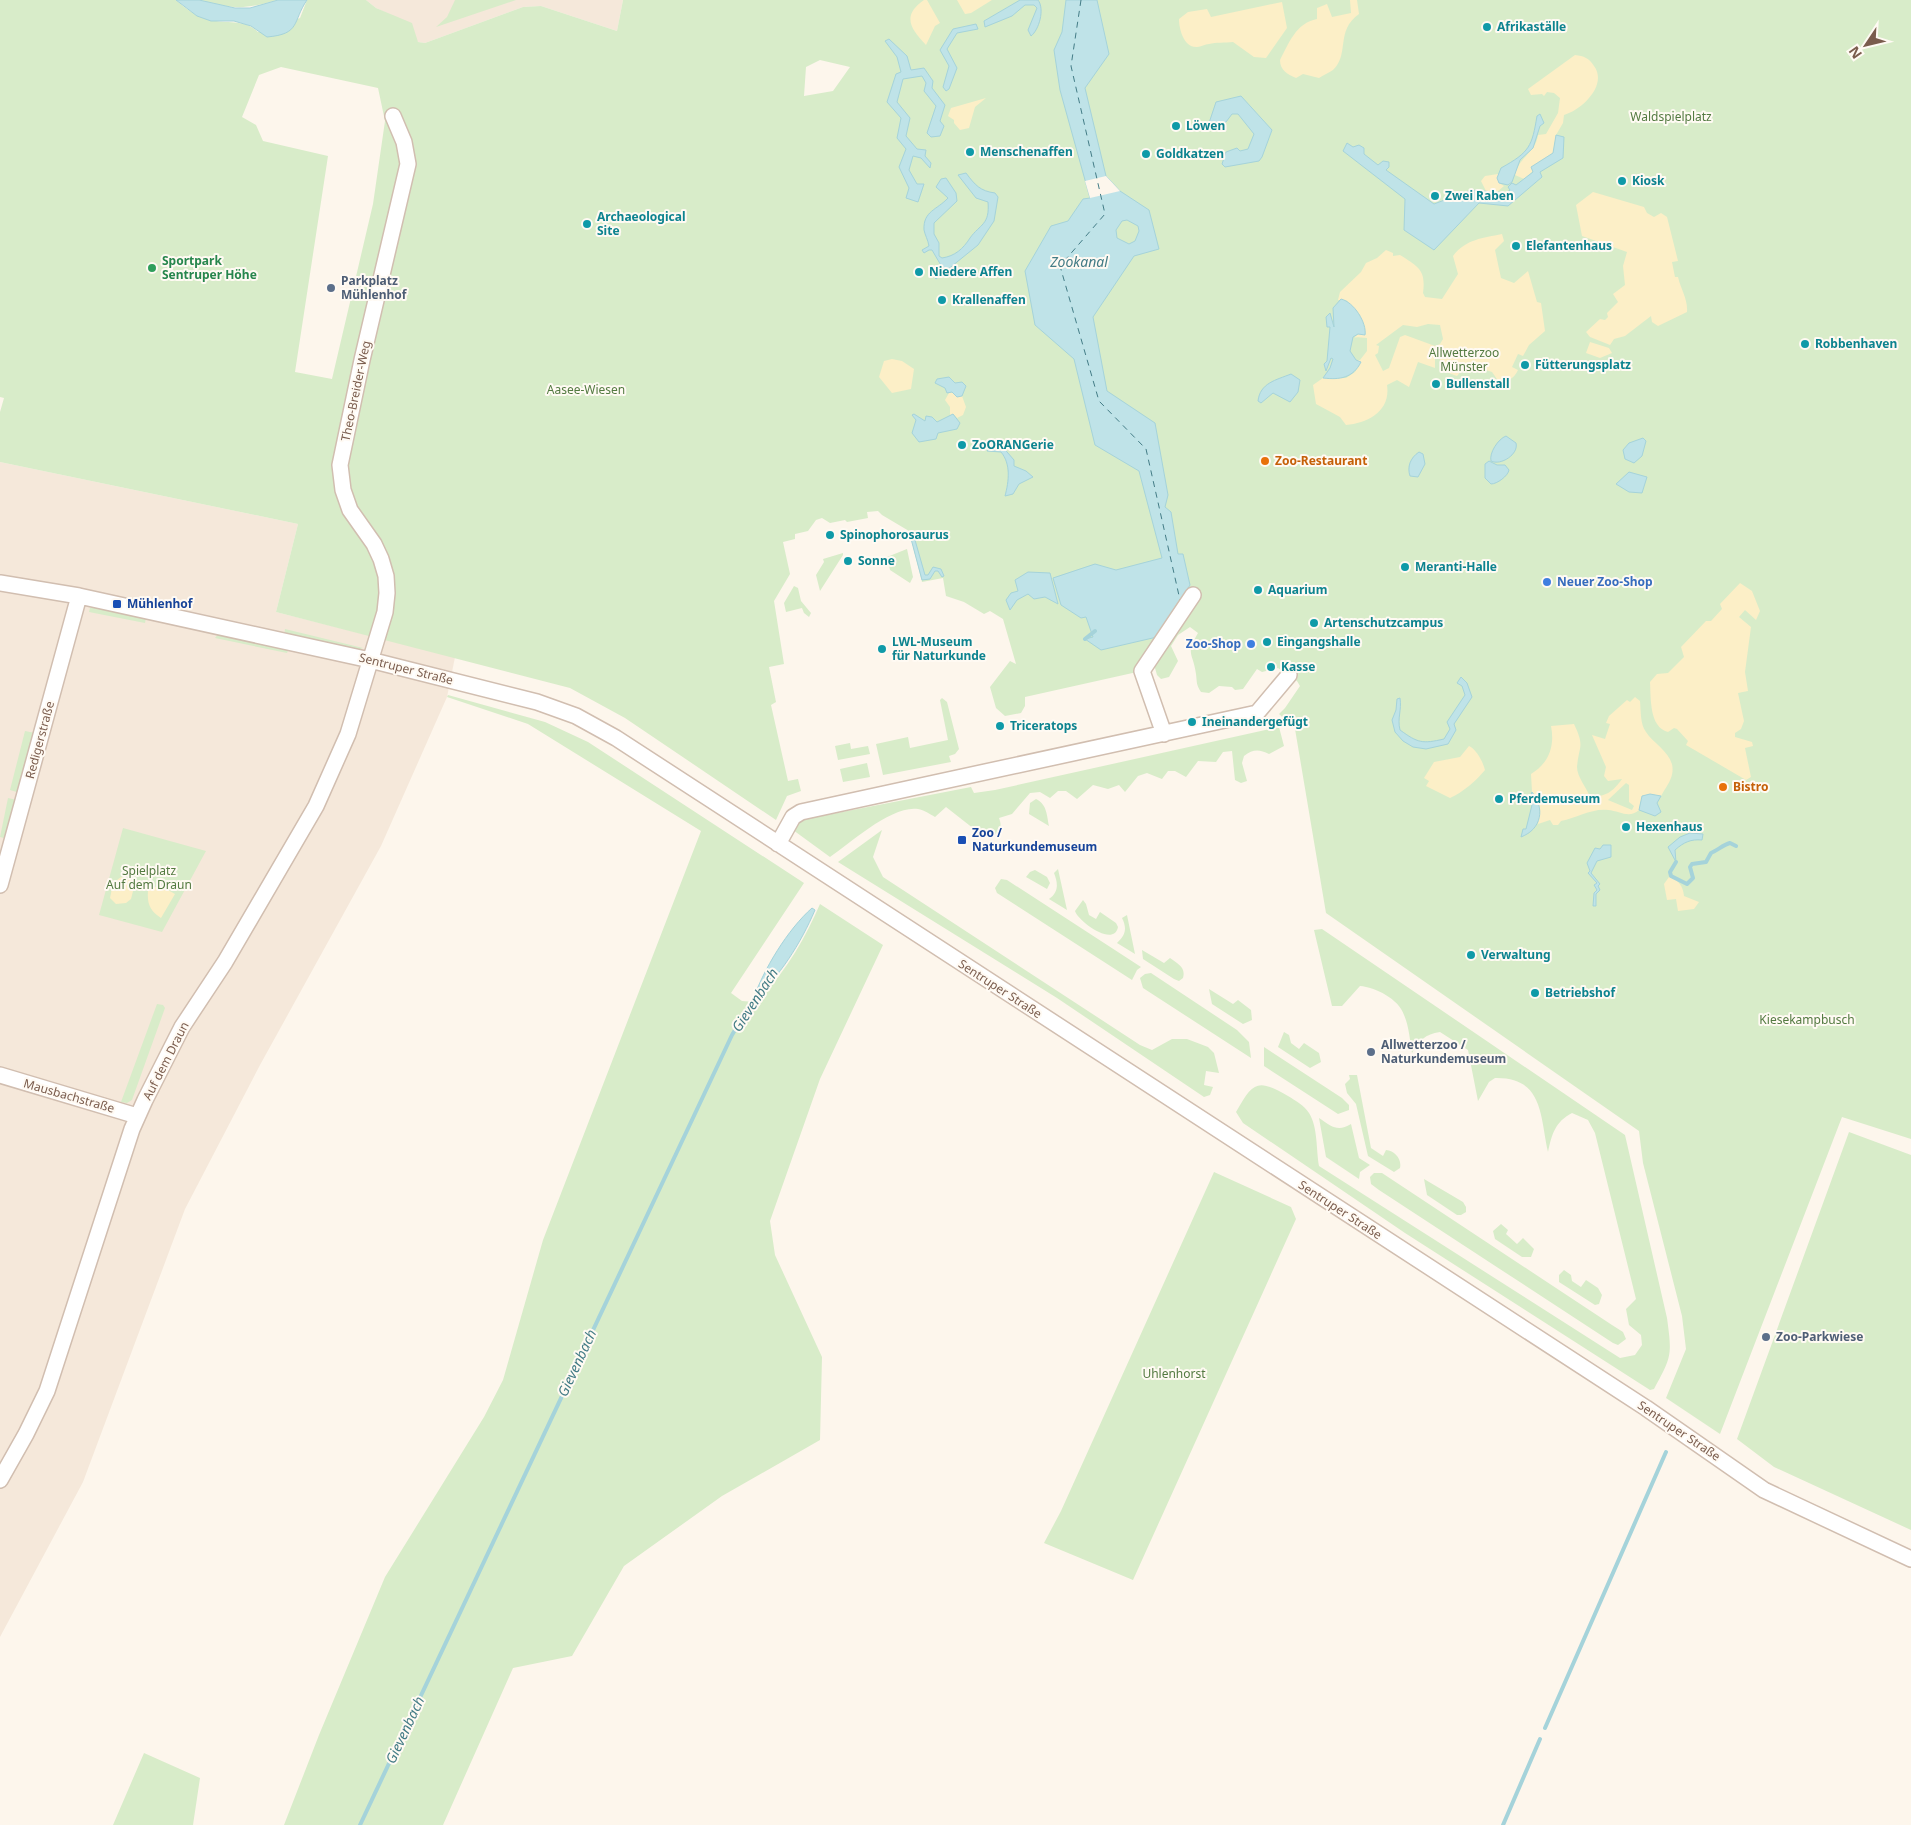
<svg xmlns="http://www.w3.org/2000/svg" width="1911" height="1825" viewBox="0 0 1911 1825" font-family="'Noto Sans',sans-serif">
  <rect width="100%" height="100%" fill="#fdf6ec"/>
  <!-- residential -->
  <path fill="#f5e8da" d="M 366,0 L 623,0 L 617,31 L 541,6 L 523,7 L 425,43 L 418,42 L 393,16 L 376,8 Z
    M 0,462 L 298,524 L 276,612 L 455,657 L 447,697 L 381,846 L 260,1065 L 185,1209 L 83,1482 L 0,1637 Z"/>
  <!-- green -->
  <path fill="#d8ecc9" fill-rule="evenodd" d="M 0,0 L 176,0 C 186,9 197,17 210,20 C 227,24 245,19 258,32 L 300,18 L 307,0 L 366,0 L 376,8 L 412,23 L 418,42 L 425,43 L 523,7 L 541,6 L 617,31 L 623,0 L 1911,0 L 1911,1139 L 1842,1117 L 1720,1434 L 1666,1398 L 1686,1349 L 1682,1316 L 1643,1163 L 1639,1131 L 1326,913 L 1295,729 L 1279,714 L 1285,708 L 1300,686 L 1297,681 L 1278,668 L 1262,672 L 1257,669 L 1243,689 L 1235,690 L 1232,687 L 1219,686 L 1209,693 L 1201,692 C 1196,685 1197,682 1196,674 C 1193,652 1185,655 1198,633 L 1190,627 L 1178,635 L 1171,646 L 1178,661 L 1169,677 L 1161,679 L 1157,675 L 1155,668 L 1025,697 L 1025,706 L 1021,713 L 1005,716 L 996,708 L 990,687 L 1010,661 L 1016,664 L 1003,619 L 990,611 L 984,614 L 964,602 L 946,596 L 943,578 L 922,582 L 909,531 L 882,515 L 878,511 L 867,512 L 868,518 L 847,522 L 845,520 L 830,523 L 822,518 L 816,520 L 808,531 L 795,534 L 795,539 L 783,542 L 790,574 L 774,601 L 784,664 L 769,667 L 776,702 L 771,705 L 788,781 L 798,779 L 801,791 L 787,796 L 776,820 L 625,718 L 570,688 L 276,612 L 298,524 L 0,462 L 0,412 L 4,398 L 0,397 ZM 820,60 L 850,67 L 833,91 L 804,96 L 806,67 ZM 281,67 L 378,88 L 385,121 L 373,204 L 332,379 L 295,372 L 328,156 L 263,141 L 256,125 L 242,117 L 259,75 Z
    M 199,0 L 278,0 C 241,10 236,9 199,0 Z
    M 455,0 L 516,0 L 436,27 L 447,17 Z
    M 907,549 L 913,577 L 910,583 L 890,570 L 887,557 Z
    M 843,553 L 843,555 L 820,591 L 816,575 L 824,562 L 823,559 Z
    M 794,586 L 798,588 L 801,601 L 811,613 L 809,617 L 804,613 L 802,608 L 786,612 L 784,603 Z
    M 98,606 L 146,618 L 145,623 L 89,612 L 90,608 Z
    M 285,629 L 363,648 L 352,652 L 284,635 Z
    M 220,632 L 289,648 L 287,653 L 215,638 Z
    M 448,695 L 545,722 L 588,742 L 804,883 L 731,993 L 742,1001 L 755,1002 C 783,977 805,939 820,904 L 883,945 L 820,1079 L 770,1221 L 775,1255 L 822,1357 L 820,1440 L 722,1496 L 624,1566 L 572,1656 L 513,1668 L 443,1825 L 284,1825 L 319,1735 L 385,1577 L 484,1417 L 503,1380 L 543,1240 L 701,831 L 528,724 L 447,697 Z
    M 942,698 L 947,702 L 959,749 L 955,754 L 949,756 L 951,762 L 883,775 L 876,744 L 908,737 L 910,748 L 948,740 L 940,700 Z
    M 1279,727 L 1284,746 L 1269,754 C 1259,749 1253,749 1244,756 L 1242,763 L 1247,781 L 1241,783 L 1235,780 L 1232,751 L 1223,752 L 1216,762 L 1198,761 L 1186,777 L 1175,771 L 1168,771 L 1162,779 L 1147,773 L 1138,776 L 1125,792 L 1119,785 L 1108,789 L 1093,785 L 1077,799 L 1066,791 L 1058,791 L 1050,798 L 1040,792 L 1030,793 L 1012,814 L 999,818 C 1003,828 999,831 991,838 L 983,836 L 946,807 L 935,817 C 930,814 924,810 918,809 C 892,805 850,843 830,857 L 793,830 L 801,820 L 971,787 L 974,793 L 995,790 Z
    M 25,731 L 35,733 L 20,793 L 10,790 Z
    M 850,743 L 851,749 L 868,746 L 870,754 L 838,760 L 835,746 Z
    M 867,763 L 870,777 L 843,782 L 840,769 Z
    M 8,798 L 17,800 L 8,839 L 0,837 Z
    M 1036,799 C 1047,804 1047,816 1049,826 L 1029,814 L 1030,803 Z
    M 123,828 L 206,851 L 162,932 L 99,915 Z
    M 882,830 L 873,857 L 883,877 L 1140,1045 L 1152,1050 L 1172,1039 L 1187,1039 L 1208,1047 L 1214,1053 L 1219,1073 L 1206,1071 L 1204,1085 L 1213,1087 L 1210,1095 L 1204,1097 L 1057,998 L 838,862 Z
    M 1058,869 L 1067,910 L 1049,899 C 1059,892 1058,883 1054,873 Z
    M 1035,870 L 1047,877 L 1050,883 L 1047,889 L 1026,877 L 1030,872 Z
    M 1001,879 L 1007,880 L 1141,967 L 1137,970 L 1132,980 L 997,893 L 995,888 Z
    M 1083,900 L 1086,904 L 1089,915 L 1096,919 L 1100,912 L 1116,923 L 1118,927 C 1114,948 1078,921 1075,911 Z
    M 1127,915 L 1135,954 L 1117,943 C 1126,935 1127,928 1122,918 Z
    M 1322,929 L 1625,1135 L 1667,1318 C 1672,1355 1672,1356 1654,1389 L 1650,1390 L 1405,1233 L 1243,1123 L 1236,1112 C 1253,1082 1257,1078 1288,1096 C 1296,1101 1304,1105 1309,1113 C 1318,1127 1316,1150 1319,1166 L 1620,1358 L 1635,1355 L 1642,1345 L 1641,1335 L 1629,1325 L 1626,1309 L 1636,1299 L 1595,1133 L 1588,1120 L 1572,1113 C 1555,1122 1552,1134 1548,1152 C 1540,1115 1543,1077 1495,1078 L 1489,1082 L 1478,1101 L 1468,1050 L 1440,1032 C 1425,1034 1419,1041 1412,1053 C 1410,1041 1409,1026 1404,1015 C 1399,999 1375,987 1360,986 L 1342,1006 L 1332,1006 L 1314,930 Z
    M 1142,950 L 1164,963 L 1170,958 C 1178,964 1186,967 1183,978 L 1179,981 L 1174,979 L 1143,959 Z
    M 1151,973 L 1237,1030 L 1249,1042 L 1251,1058 L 1143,988 L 1140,978 L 1145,974 Z
    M 1209,989 L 1233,1004 L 1238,1000 L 1251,1010 L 1252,1020 L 1243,1024 L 1212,1004 Z
    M 157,1004 L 163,1005 L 165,1008 L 132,1100 L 127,1103 L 121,1102 Z
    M 1284,1032 L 1289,1035 L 1291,1043 L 1299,1049 L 1304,1043 L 1319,1053 L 1321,1062 L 1310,1068 L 1278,1047 Z
    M 1264,1047 L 1342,1098 L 1349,1105 L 1349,1110 L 1338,1114 L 1264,1066 Z
    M 1349,1075 L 1357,1075 L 1371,1148 L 1383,1156 L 1386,1150 C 1395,1151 1402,1159 1400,1168 L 1394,1172 L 1368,1156 L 1356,1104 L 1347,1093 L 1345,1084 L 1350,1079 Z
    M 1319,1118 C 1332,1127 1338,1132 1351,1124 L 1359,1158 L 1370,1165 L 1360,1172 L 1359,1179 L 1326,1157 Z
    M 1849,1132 L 1911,1155 L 1911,1530 L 1774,1467 L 1737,1439 Z
    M 1214,1172 L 1291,1207 L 1296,1219 L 1133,1580 L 1044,1543 L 1061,1511 Z
    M 1374,1173 L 1382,1173 L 1612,1325 L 1623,1332 L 1626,1339 L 1618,1345 L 1613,1343 L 1379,1190 L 1371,1184 L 1370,1177 Z
    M 1424,1179 L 1463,1202 L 1466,1207 L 1466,1212 L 1461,1215 L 1457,1215 L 1427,1195 Z
    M 1501,1224 L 1508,1230 L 1506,1234 L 1517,1244 L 1523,1238 L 1534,1249 L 1531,1257 L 1522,1257 L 1495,1239 L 1493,1231 Z
    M 1564,1270 L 1571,1275 L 1572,1281 L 1581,1287 L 1586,1280 L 1598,1288 L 1602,1295 L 1599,1304 L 1595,1305 L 1559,1282 L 1559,1275 Z
    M 144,1753 L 200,1778 L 193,1825 L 113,1825 Z"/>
  <!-- sand -->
  <path fill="#fcefc7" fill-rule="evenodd" d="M 924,0 L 927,0 L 940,23 L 935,26 L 926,45 C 911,29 901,16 924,0 Z
    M 957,0 L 992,0 L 971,13 L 965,14 Z
    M 1350,0 L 1357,0 L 1359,14 C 1335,31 1350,54 1333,70 C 1329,73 1323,75 1319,78 L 1303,74 L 1296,78 C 1287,74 1280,70 1280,60 C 1289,43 1296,23 1317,19 L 1317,8 L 1327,4 L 1332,17 L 1351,13 Z
    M 1282,2 L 1287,28 L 1266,58 L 1254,57 L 1233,42 C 1225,43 1216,42 1209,44 C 1205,44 1201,47 1197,47 C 1184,48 1179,29 1179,19 L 1188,12 L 1207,9 L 1211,17 Z
    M 1575,55 C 1584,56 1589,58 1594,66 C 1608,85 1582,110 1564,115 L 1563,123 L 1556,135 L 1553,153 L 1532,167 L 1533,171 L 1524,179 L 1515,175 C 1518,158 1536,152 1538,135 L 1546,134 L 1558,113 L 1560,98 L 1554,93 L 1547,92 L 1544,96 L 1542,94 L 1531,95 L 1528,89 Z
    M 986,98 L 975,107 L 969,128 L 960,130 L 954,123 L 954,120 L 948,116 L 951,108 Z
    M 1498,174 L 1499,183 L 1504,186 L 1497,192 L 1486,191 L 1481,181 L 1485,176 Z
    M 1593,192 L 1644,207 L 1647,213 L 1654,217 L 1661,213 L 1667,217 L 1678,261 L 1672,262 L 1675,277 L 1678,277 C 1681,290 1688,299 1687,312 L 1658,326 L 1652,322 L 1651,316 L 1625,336 L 1614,339 L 1610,345 L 1590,337 L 1586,332 L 1600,319 L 1605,320 L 1608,317 L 1607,313 L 1618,302 L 1613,294 L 1625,285 L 1623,266 L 1627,252 L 1582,236 L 1576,205 Z
    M 1502,234 L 1504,241 L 1495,250 L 1501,278 L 1514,283 L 1528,271 L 1537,302 L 1541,303 L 1545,331 L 1529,345 L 1523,356 L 1518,354 L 1512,367 L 1518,370 C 1514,379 1508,381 1499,382 L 1492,372 L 1467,364 L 1457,376 L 1443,371 L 1439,356 L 1435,354 L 1435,368 L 1418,362 L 1409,387 L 1397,380 L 1387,385 C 1391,411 1368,423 1346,425 L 1340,417 L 1316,404 L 1313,385 L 1323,378 L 1346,378 L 1355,372 L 1361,362 L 1356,360 L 1360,360 L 1367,351 L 1367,338 L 1355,337 L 1351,341 L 1358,334 L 1366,334 L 1360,315 L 1346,300 L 1338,300 L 1340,292 L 1361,272 L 1366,263 L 1377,258 L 1386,250 L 1393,253 L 1393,256 L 1400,255 C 1419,267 1426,270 1423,293 L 1425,297 L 1442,299 L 1458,274 L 1453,256 C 1466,239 1483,238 1502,234 ZM 1428,324 L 1440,325 L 1443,339 L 1440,344 L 1435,346 L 1405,335 L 1400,337 L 1389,368 L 1383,371 L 1375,355 L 1378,353 L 1379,346 L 1376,345 L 1403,325 L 1417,327 Z
    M 1590,342 L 1609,348 L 1612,353 L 1600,358 L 1586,353 Z
    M 892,359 L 902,361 L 914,369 L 911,389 L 892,393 L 879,377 L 884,361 Z
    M 952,392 L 957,397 L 962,396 L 966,407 L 963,415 L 957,418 L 953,414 L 950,415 L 950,407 L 945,400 L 949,393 Z
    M 1740,583 L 1752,591 L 1760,611 L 1756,620 L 1745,610 L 1739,617 L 1751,627 L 1745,672 L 1748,691 L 1738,693 L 1744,721 L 1741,729 L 1735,733 L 1735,737 L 1752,742 L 1753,746 L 1745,748 L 1751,777 L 1746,780 L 1686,745 L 1688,741 L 1677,729 L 1674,728 L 1668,732 C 1649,727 1651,698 1650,682 L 1657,674 L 1668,673 L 1684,657 L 1681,647 L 1706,621 L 1711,621 L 1722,609 L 1720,604 Z
    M 1635,697 L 1640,701 C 1641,711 1640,724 1646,732 C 1655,746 1679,756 1671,778 C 1669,784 1664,790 1661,796 L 1650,794 L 1640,804 L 1639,810 C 1629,819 1620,811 1608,810 C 1592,808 1577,818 1561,821 L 1558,825 L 1553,825 L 1550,820 L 1538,824 L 1540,812 L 1538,800 L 1532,792 L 1531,774 C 1549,763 1555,746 1551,726 L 1574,724 C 1585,747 1579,745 1577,767 C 1577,777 1587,788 1590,797 C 1606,796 1612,793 1622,779 L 1608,781 L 1604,776 L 1606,767 L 1592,735 L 1605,739 L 1610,724 L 1606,723 L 1609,716 L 1627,700 L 1630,702 ZM 1626,783 L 1629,785 L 1629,802 L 1634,806 L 1632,810 L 1608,800 Z
    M 1469,746 C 1477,750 1483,762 1485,770 C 1477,780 1462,793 1450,798 L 1426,786 L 1429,781 L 1424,778 L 1434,762 L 1460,757 Z
    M 121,877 L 132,880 L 135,883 L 131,899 L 126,903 L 116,904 L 110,898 L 113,883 Z
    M 1669,877 C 1679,880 1683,886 1684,896 L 1699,902 L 1694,909 L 1678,911 L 1676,899 L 1667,900 L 1664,884 Z
    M 159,885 L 175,894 L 161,918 C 150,911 147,904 148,891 Z"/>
  <!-- water -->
  <path fill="#bfe3e8" stroke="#a5d3da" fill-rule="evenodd" d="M 176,0 L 199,0 L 235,8 L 250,8 L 278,0 L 307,0 C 292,22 301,34 267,37 L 251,26 L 234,21 L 211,21 L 197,16 Z
    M 1020,0 L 1038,0 C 1045,9 1039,30 1031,36 L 1028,30 L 1037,8 L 1034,5 L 1025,5 L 1012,16 L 985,27 L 984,21 Z
    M 1066,0 L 1097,0 L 1109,54 L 1085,88 L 1106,176 L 1120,191 L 1149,210 L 1159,249 L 1134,256 L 1093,317 L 1107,391 L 1155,423 L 1168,495 L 1165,507 L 1171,512 L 1178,554 L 1183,554 L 1190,585 L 1157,637 L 1101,650 L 1085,639 L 1093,637 L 1086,617 L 1081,618 L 1061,605 L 1053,578 L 1095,564 L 1116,570 L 1162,558 L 1139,471 L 1095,445 L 1074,359 L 1035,325 L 1025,271 L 1051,226 L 1068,221 L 1083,199 L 1090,198 L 1060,90 L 1054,50 L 1062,32 ZM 1127,220 L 1138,226 L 1139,231 L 1135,241 L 1129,244 L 1117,238 L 1116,230 L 1122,221 Z
    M 976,24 L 978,29 L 957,33 L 947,49 L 957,68 L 949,89 L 946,91 L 943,87 L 949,66 L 940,50 L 953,29 Z
    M 889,39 L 907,56 L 911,70 L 924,68 L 933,81 L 932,88 L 945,105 L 940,121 L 944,126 L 940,136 L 931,137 L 927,133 L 936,106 L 924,91 L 926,83 L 922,76 L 903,79 L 897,102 L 910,118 L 906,136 L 917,149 L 926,150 L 925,156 L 931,163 L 930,168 L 921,158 L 913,156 L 909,170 L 917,184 L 924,184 L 918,202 L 906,198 L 909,188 L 899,167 L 906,149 L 897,138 L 901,118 L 887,102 L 896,74 L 901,72 L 897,57 L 885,41 Z
    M 1241,96 L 1272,130 L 1262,157 L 1259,161 L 1225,167 L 1222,164 L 1226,152 L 1237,148 L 1240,151 L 1248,149 L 1254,134 L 1238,114 L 1232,114 L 1226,122 L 1210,130 L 1207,129 L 1216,102 Z
    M 1540,114 L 1544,123 L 1540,126 L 1533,148 L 1520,160 L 1512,182 L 1508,185 L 1499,183 L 1497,178 L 1501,168 C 1530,152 1532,146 1537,116 Z
    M 1556,135 L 1564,137 L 1563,158 L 1540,172 L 1542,177 L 1508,206 L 1479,203 L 1434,250 L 1404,230 L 1405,199 L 1343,151 L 1347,143 L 1353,147 L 1359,145 L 1364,148 L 1364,154 L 1378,165 L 1383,161 L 1389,162 L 1389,167 L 1386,170 L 1434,204 L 1471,190 L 1506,193 L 1510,190 L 1508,187 L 1512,183 L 1516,185 L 1533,172 L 1531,167 L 1553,153 Z
    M 966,173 C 975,185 980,191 995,193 L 998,197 L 994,221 L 978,245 L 936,279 L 934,277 L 942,267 L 932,250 L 929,250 L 924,253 L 922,250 L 929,246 C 928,240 925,235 924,230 C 923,211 937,210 948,198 L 936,187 L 941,179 L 946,178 L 956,193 L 957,201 L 934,223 L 934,234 L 939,243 L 939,256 L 942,258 C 955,256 963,249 970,238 C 980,224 990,225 988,202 L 976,198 L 958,175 Z
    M 1341,299 C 1354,302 1367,323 1365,335 L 1358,334 L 1353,337 L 1350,351 L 1356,360 L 1361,362 C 1353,378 1340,380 1323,378 L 1330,368 L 1333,359 L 1331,358 L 1326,371 L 1324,364 L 1327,361 L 1330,327 L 1327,327 L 1326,317 L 1330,313 L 1334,327 L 1333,308 Z
    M 1291,374 L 1300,380 L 1298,392 L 1290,402 L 1273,393 L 1261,403 L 1258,401 C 1260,383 1276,380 1291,374 Z
    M 949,377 L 955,383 L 962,382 L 966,386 L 962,396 L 957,397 L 952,392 L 947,393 L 945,388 L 935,383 L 937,379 Z
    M 914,414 L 925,421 L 926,416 L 932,417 L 937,422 L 953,414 L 960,423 L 957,429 L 938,433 L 936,439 L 919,442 L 912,433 L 916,420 L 912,415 Z
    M 1506,436 L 1516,443 C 1519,454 1501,466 1491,461 C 1489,453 1498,439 1506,436 Z
    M 1643,438 L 1646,441 L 1642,456 L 1634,463 L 1625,459 L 1623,450 L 1629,443 Z
    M 1001,445 L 1014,460 L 1014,466 L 1026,471 L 1033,477 L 1019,484 L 1013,494 L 1005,496 C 1009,481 1011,464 1001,452 L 987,451 L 989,448 Z
    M 1419,452 L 1423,454 L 1425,464 L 1418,477 L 1410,476 C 1407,467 1410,458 1419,452 Z
    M 1489,461 L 1497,465 L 1505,465 L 1509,470 C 1508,476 1497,484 1491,484 L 1485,478 L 1485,464 Z
    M 1629,472 L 1647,477 L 1642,493 L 1629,492 L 1616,484 Z
    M 913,533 L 925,575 L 928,575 L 933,567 L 941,569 L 944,576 L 942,577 L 938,571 L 935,571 L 930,579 L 922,580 L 910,535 Z
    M 1028,572 L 1050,573 L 1058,604 L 1045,597 L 1034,599 L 1028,594 L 1017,600 L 1010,610 L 1006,600 L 1011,593 L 1018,591 L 1015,580 Z
    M 1461,677 L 1467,683 L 1472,697 L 1454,724 L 1456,730 L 1448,744 L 1426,749 L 1413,747 L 1403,741 L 1395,732 L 1392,720 L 1396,710 L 1397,699 L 1400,698 C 1402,710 1397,718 1400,730 C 1418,743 1422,744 1444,739 L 1450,729 L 1447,722 L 1465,695 L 1462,686 L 1457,683 Z
    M 1532,792 C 1545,808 1542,829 1521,837 L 1523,829 L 1526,829 L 1533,801 L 1529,800 Z
    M 1650,794 L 1661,796 L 1657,803 L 1661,812 L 1655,816 L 1639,810 L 1642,796 Z
    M 1690,833 L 1703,834 L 1702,840 C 1691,839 1684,842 1675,850 L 1676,862 L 1668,847 L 1680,837 Z
    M 1603,845 L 1611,845 L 1611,857 L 1597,861 L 1591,873 L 1600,884 L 1598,886 L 1600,890 L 1596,894 L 1596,906 L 1593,906 L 1594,893 L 1597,890 L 1594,885 L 1597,883 L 1588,873 L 1590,871 L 1587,863 L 1595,848 L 1600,849 Z
    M 812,908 L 815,910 C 801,943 779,978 753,1000 C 763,970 788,929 812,908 Z"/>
  <!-- pier -->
  <path fill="#fdf6ec" d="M 1106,176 L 1120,191 L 1090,198 L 1085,181 Z"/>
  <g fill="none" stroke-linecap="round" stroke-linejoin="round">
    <!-- stream -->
    <path stroke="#a5d3da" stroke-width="4" d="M 1085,639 L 1095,631
      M 1676,862 L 1670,872 L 1671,876 L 1687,884 L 1693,878 L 1690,867 L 1692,864 L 1706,862 L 1711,853 C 1718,850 1723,845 1730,843 L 1736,846
      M 1545,1728 L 1666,1452
      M 360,1825 L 732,1035 L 755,997
      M 1503,1825 L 1540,1739"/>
    <!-- ferry -->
    <path stroke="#437c86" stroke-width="1" stroke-dasharray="6 5" stroke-linecap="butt" d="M 1081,0 L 1071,66 L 1105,214 L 1060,266 L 1099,401 L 1146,449 L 1180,600"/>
    <!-- minor casing -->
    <g stroke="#d1beb0" stroke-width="18">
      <path id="minor" d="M 0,583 L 79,596 L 370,660 L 537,702 L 576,716 L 616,738 L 1646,1408 L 1764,1490 L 1911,1559
        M 1164,734 L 1142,671 L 1193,595
        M 778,844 L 793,817 L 801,812 L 1257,713 L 1289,675
        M 0,885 L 79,596
        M 0,1075 L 137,1116
        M 0,1480 L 26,1434 L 47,1391 L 132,1129 L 145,1100 L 182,1027 L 225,962 L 316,806 L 348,734 L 385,612 L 387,593 L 386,576 L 381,559 L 374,544 L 350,510 L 343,490 L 340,465 L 362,360 L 408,164 L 404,142 L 393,116"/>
    </g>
    <!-- minor -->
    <use href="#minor" stroke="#fff" stroke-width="15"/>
  </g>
  <!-- markers -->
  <g fill="#0f9aa8" stroke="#fffaf3" stroke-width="2">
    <circle cx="1487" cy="27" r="5"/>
    <circle cx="1176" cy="126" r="5"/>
    <circle cx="970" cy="152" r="5"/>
    <circle cx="1146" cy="154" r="5"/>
    <circle cx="1622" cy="181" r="5"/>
    <circle cx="1435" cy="196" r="5"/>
    <circle cx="587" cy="224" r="5"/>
    <circle cx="1516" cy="246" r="5"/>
    <circle cx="919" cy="272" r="5"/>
    <circle cx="942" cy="300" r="5"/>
    <circle cx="1805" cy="344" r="5"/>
    <circle cx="1525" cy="365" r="5"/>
    <circle cx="1436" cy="384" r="5"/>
    <circle cx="962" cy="445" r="5"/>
    <circle cx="830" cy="535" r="5"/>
    <circle cx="848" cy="561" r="5"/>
    <circle cx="1405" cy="567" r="5"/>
    <circle cx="1258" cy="590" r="5"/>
    <circle cx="1314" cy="623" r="5"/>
    <circle cx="1267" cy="642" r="5"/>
    <circle cx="882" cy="649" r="5"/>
    <circle cx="1271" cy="667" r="5"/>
    <circle cx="1192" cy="722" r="5"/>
    <circle cx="1000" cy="726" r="5"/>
    <circle cx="1499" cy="799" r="5"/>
    <circle cx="1626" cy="827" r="5"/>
    <circle cx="1471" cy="955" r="5"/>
    <circle cx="1535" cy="993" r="5"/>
  </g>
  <circle fill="#2e9e5b" stroke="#fffaf3" stroke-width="2" cx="152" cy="268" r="5"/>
  <g fill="#5c6f8a" stroke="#fffaf3" stroke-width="2">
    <circle cx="331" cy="288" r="5"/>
    <circle cx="1371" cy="1052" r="5"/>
    <circle cx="1766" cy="1337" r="5"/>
  </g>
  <g fill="#e8710a" stroke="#fffaf3" stroke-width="2">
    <circle cx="1265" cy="461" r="5"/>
    <circle cx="1723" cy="787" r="5"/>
  </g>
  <g fill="#3f7fe0" stroke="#fffaf3" stroke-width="2">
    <circle cx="1547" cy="582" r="5"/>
    <circle cx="1251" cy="644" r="5"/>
  </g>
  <g fill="#1a4fb4" stroke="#fffaf3" stroke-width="2">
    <rect x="112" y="599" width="10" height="10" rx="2.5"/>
    <rect x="957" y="835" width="10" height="10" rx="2.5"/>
  </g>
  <g text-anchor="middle" stroke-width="4" stroke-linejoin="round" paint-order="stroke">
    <!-- culture labels -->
    <g font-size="12" font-weight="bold" fill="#0d838f" stroke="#fffaf3" text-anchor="start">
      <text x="1497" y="31">Afrikaställe</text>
      <text x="1186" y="130">Löwen</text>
      <text x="980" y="156">Menschenaffen</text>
      <text x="1156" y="158">Goldkatzen</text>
      <text x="1632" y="185">Kiosk</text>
      <text x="1445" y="200">Zwei Raben</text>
      <text x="597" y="221">Archaeological<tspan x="597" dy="14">Site</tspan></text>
      <text x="1526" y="250">Elefantenhaus</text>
      <text x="929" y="276">Niedere Affen</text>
      <text x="952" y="304">Krallenaffen</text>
      <text x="1815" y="348">Robbenhaven</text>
      <text x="1535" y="369">Fütterungsplatz</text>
      <text x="1446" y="388">Bullenstall</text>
      <text x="972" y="449">ZoORANGerie</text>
      <text x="840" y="539">Spinophorosaurus</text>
      <text x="858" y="565">Sonne</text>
      <text x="1415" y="571">Meranti-Halle</text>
      <text x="1268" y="594">Aquarium</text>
      <text x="1324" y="627">Artenschutzcampus</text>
      <text x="892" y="646">LWL-Museum<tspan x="892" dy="14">für Naturkunde</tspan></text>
      <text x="1277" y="646">Eingangshalle</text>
      <text x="1281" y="671">Kasse</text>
      <text x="1202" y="726">Ineinandergefügt</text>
      <text x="1010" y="730">Triceratops</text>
      <text x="1509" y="803">Pferdemuseum</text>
      <text x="1636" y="831">Hexenhaus</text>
      <text x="1481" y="959">Verwaltung</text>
      <text x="1545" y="997">Betriebshof</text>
    </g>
    <!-- park labels -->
    <g font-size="12" fill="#537a41" stroke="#fffaf3">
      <text x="1671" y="121">Waldspielplatz</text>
      <text x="1464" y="357">Allwetterzoo<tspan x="1464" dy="14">Münster</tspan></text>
      <text x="586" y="394">Aasee-Wiesen</text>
      <text x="149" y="875">Spielplatz<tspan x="149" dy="14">Auf dem Draun</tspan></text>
      <text x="1807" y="1024">Kiesekampbusch</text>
      <text x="1174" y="1378">Uhlenhorst</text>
    </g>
    <!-- leisure labels -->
    <g font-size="12" font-weight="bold" fill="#27864d" stroke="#fffaf3" text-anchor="start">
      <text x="162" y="265">Sportpark<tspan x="162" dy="14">Sentruper Höhe</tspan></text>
    </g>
    <!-- service labels -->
    <g font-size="12" font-weight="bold" fill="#4e5e75" stroke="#fffaf3" text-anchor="start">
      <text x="341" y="285">Parkplatz<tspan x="341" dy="14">Mühlenhof</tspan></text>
      <text x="1381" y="1049">Allwetterzoo /<tspan x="1381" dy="14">Naturkundemuseum</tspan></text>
      <text x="1776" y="1341">Zoo-Parkwiese</text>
    </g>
    <!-- street labels -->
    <g font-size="12" fill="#7a5c4d" stroke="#fffaf3">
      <text transform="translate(356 391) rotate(-78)" y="4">Theo-Breider-Weg</text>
      <text transform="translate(406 669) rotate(14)" y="4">Sentruper Straße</text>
      <text transform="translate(40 740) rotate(-75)" y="4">Redigerstraße</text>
      <text transform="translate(1000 989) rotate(33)" y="4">Sentruper Straße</text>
      <text transform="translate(166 1061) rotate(-63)" y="4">Auf dem Draun</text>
      <text transform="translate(69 1096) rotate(16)" y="4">Mausbachstraße</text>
      <text transform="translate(1340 1210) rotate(33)" y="4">Sentruper Straße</text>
      <text transform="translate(1679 1431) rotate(34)" y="4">Sentruper Straße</text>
    </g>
    <!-- food labels -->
    <g font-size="12" font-weight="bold" fill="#c56008" stroke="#fffaf3" text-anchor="start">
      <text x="1275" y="465">Zoo-Restaurant</text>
      <text x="1733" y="791">Bistro</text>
    </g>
    <!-- shop labels -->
    <g font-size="12" font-weight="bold" fill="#366cbe" stroke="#fffaf3" text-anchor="start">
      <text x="1557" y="586">Neuer Zoo-Shop</text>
      <text x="1241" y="648" text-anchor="end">Zoo-Shop</text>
    </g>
    <!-- transit labels -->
    <g font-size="12" font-weight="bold" fill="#164399" stroke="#fffaf3" text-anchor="start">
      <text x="127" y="608">Mühlenhof</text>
      <text x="972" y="837">Zoo /<tspan x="972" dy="14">Naturkundemuseum</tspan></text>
    </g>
    <!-- water labels -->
    <g font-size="14" font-style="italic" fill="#437c86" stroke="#fffaf3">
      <text x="1079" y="267">Zookanal</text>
      <text transform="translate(755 1000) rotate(-57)" y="5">Gievenbach</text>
      <text transform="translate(577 1363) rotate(-65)" y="5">Gievenbach</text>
      <text transform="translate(405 1730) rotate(-65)" y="5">Gievenbach</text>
    </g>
  </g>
  <!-- north arrow -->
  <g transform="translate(1866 45) rotate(235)" stroke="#fffaf3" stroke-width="4" paint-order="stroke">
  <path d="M0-4L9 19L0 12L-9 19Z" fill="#7a5c4d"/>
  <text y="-8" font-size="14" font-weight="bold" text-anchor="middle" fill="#7a5c4d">N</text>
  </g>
</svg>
